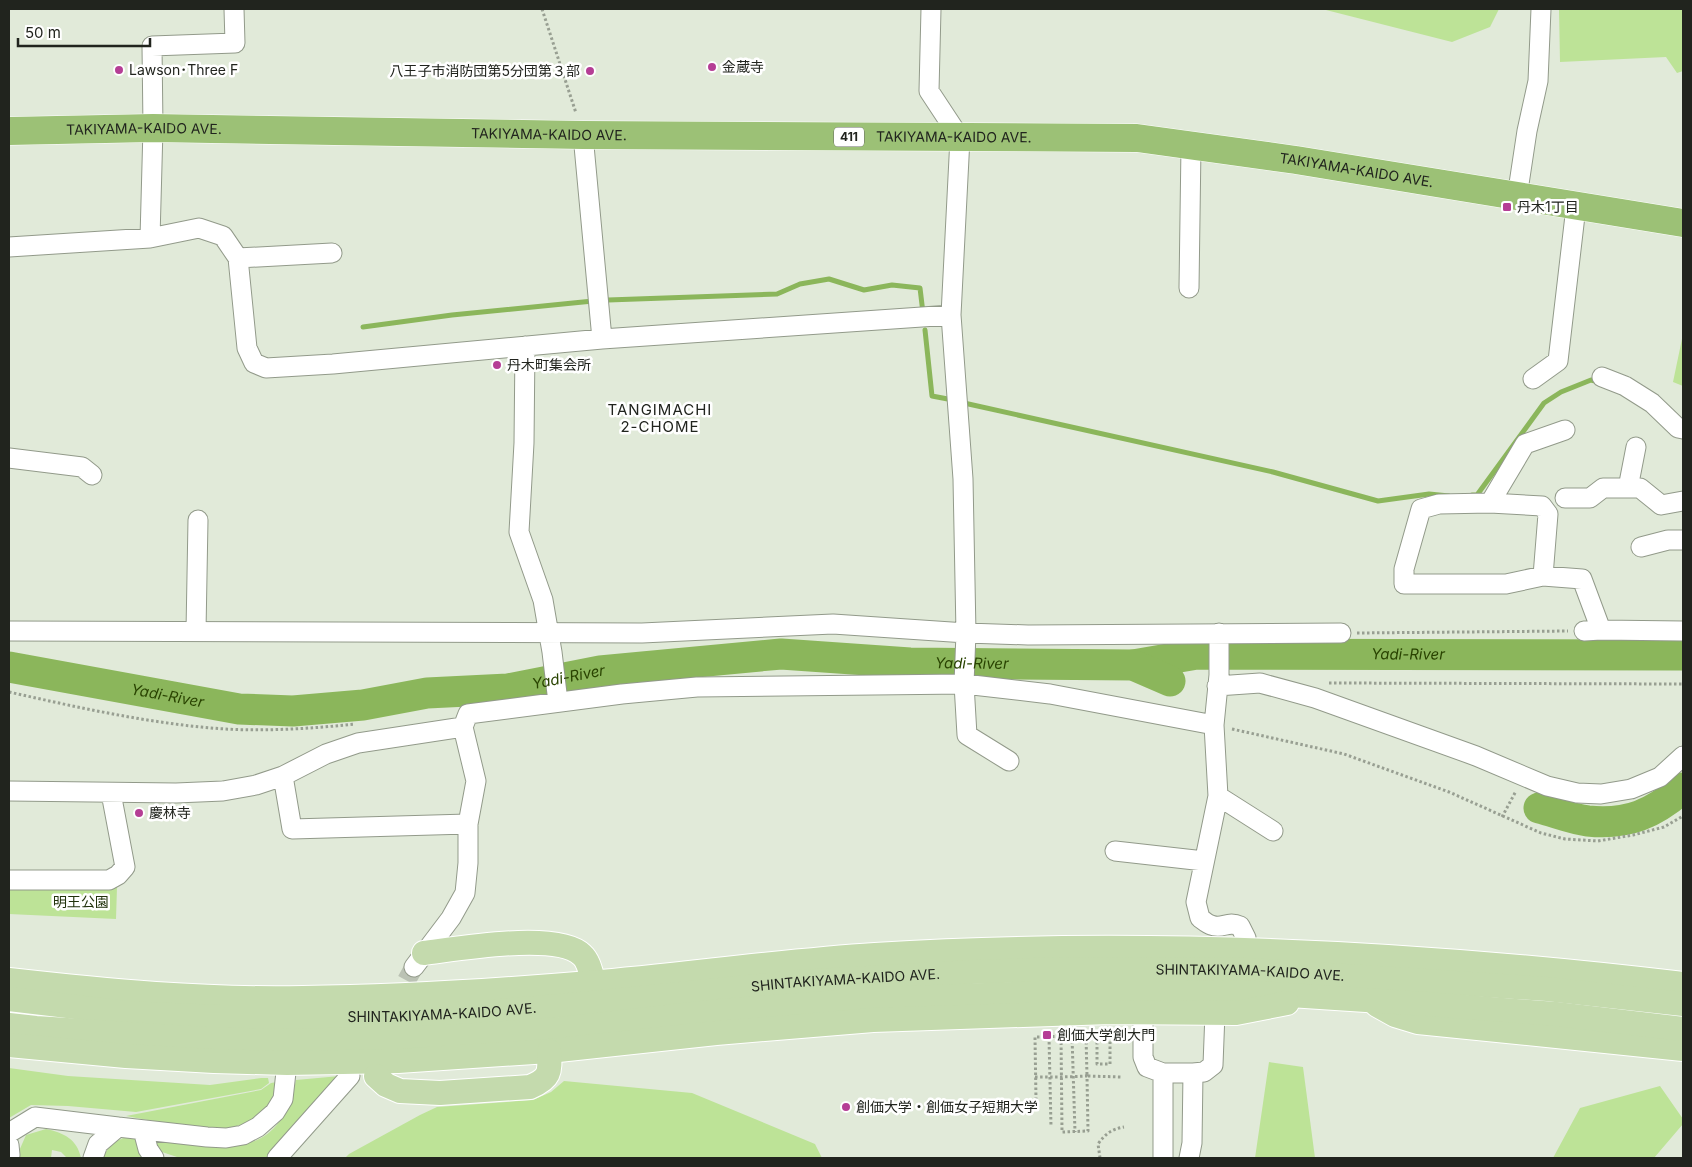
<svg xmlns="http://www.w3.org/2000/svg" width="1692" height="1167" viewBox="0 0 1692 1167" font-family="Inter,'Noto Sans JP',sans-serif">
  <rect width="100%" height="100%" fill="#e1ead9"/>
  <!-- green -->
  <path fill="#bde397" d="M 1322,9 L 1499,9 L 1490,27 L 1452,42 Z
    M 1559,9 L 1683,9 L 1683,71 L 1677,73 L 1666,57 L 1560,62 Z
    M 1683,334 L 1683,386 L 1673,382 Z
    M 9,882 L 117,887 L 116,919 L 9,914 Z
    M 1269,1062 L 1303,1067 L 1315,1158 L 1255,1158 Z
    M 9,1068 L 68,1076 L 210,1085 L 261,1078 L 268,1078 L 269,1083 L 261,1089 L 136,1112 L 68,1106 L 31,1105 L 9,1118 Z
    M 340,1076 L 269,1158 L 180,1158 L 159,1151 L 153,1146 L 156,1139 C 222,1146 278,1165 296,1080 Z
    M 564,1081 L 692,1093 L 815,1144 L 822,1158 L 345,1158 L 349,1154 L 420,1115 L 437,1107 L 533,1100 L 551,1092 Z
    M 277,1082 C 275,1096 269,1106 258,1115 C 234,1134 212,1128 184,1125 C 165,1123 146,1120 126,1116 L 261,1090 L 271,1083 Z
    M 1660,1086 L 1683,1119 L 1683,1124 L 1654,1158 L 1553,1158 L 1580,1108 Z
    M 46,1129 C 64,1133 77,1139 81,1158 L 67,1158 L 61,1152 L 52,1150 L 51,1158 L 16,1158 L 26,1135 Z
    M 130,1136 L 135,1137 L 142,1153 L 142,1158 L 103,1158 C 108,1145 117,1139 130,1136 Z"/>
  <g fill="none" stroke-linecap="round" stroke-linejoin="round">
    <!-- stream -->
    <path stroke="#8bb65b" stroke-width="5" d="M 608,300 L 777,294 L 800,284 L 829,279 L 864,290 L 892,285 L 920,288 L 923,313
      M 363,327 L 452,315 L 593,301
      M 925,330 L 932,396 L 953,400
      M 964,403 L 1273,472 L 1378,501 L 1429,494 L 1449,496
      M 1472,495 L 1477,495 L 1544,403 L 1561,392 L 1591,380 L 1599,382"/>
    <!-- river -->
    <g stroke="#8bb65b" stroke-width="31">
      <path id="s1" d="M 1133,665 L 1197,654 L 1683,655"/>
      <path id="s2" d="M 9,667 L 239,709 L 293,711 L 363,705 L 427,693 L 508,689 L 600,671 L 781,654 L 910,663 L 1133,665 L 1170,681"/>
      <path d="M 1539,808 C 1555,812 1572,819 1588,821 C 1628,825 1653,814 1683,788"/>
    </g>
    <!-- minor-tunnel -->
    <path stroke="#bbc2b4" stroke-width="19" stroke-dasharray="19 9" stroke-linecap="butt" d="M 393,1005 L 414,967"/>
    <!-- minor casing -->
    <g stroke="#929a8a" stroke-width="21">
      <path id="minor" d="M 931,9 L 929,91 L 960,138 L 951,315 L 963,479 L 966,633 L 964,684 L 967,735 L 1009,761
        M 583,135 L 602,339
        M 1517,197 L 1527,131 L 1538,81 L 1541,9
        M 150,238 L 153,128 L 152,46 L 235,43 L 234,9
        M 9,247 L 150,238 L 199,228 L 223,236 L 238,258 L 247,348 L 254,363 L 266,368 L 333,364 L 602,339 L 951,315
        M 238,258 L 332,253
        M 1189,288 L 1191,146
        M 525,346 L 524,443 L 519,532 L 543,600 L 552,652 L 558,702
        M 1602,377 L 1625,386 L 1652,403 L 1678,428 L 1683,429
        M 1533,379 L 1558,361 L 1576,207
        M 1565,430 L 1525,444 L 1490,503 L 1439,504 L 1421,509 L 1404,569 L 1404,584 L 1506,584 L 1543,576 L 1582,579 L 1601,630 L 1683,631
        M 9,458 L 82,467 L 92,475
        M 1628,488 L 1636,447
        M 1565,498 L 1590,498 L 1603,488 L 1640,488 L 1661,505 L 1683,501
        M 1490,503 L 1542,506 L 1548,514 L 1543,576
        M 1641,547 L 1668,540 L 1683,540
        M 9,631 L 642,633 L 833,624 L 966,633 L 1028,635 L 1341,633
        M 196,631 L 198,520
        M 1584,631 L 1601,630
        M 1219,633 L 1219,675 L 1214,725 L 1218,796 L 1196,902 L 1200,918 C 1203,920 1207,924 1211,925 C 1223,930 1227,920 1240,926 L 1246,938 L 1243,950
        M 1217,686 L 1260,683 L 1315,698 L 1476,756 L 1547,786 L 1577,793 L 1601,794 L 1631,789 L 1660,777 L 1683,756
        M 283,776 L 292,829 L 468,824
        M 9,791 L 176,793 L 223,791 L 256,785 L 283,776 L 326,754 L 358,743 L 463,727
        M 1218,796 L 1273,831
        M 1115,851 L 1204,861
        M 9,880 L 109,880 L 118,875 L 125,867 L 111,793
        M 414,967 L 451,918 L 465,893 L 468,863 L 468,824 L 476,781 L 463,727 L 468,714 L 622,694 L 697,687 L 964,684 L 1050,694 L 1214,725
        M 1143,1012 L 1143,1057 L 1147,1067 L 1163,1073 L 1193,1073 L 1204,1072 L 1213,1065 L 1215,1013
        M 1163,1073 L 1163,1158
        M 118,1127 L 207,1137 L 226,1138 L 243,1135 L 258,1127 L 275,1112 L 283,1099 L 287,1063
        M 143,1130 L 148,1149 L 154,1158
        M 9,1133 L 35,1117 L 118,1127 L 98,1144 L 93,1158
        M 9,1145 L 10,1155 L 9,1158
        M 277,1158 L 350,1076
        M 1189,1158 L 1192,1143 L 1193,1073"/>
    </g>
    <!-- major casing -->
    <g stroke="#fff" stroke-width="26">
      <g id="major">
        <path d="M 424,953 C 457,949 558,931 582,955 C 589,961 591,974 594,983"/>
        <path d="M 9,980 C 106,991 205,1000 303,998 C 399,997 494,991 590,983 C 685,975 780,961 875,955 C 1146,938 1414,952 1683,984"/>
        <path id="s3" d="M 9,999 L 125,1013 L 221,1017 L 387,1017 L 487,1012 L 592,1003 L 797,982 L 971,972 L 1064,969 L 1248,970 L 1379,978 L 1547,989 L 1683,1004"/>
        <path d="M 1377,1005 L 1395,1015 L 1418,1022 L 1683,1049"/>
        <path d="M 9,1025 L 36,1028 L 206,1039 L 285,1041 L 445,1037 L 560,1029 L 719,1011 L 877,999 L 1066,992 L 1184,992 L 1258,993 L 1427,1004 L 1556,1014 L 1683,1029"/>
        <path d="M 9,1045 L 126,1056 L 214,1061 L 287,1063 L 398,1061 L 549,1051 L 716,1033 L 873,1020 L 1110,1012 L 1236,1013 L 1287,1003"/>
        <path d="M 376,1076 L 386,1085 L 400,1091 L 440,1093 L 530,1087 C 551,1078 550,1072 549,1051"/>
      </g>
    </g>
    <!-- highway casing -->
    <g stroke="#fff" stroke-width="29">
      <g id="highway">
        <path id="s4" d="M 9,131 L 153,128 L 583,135 L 1137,138 L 1296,160 L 1683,223"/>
      </g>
    </g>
    <!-- path -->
    <path stroke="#989f92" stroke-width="3" stroke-dasharray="2.5 2.5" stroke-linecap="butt" d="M 542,9 L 576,113
      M 1357,633 L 1568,631
      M 1329,683 L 1683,684
      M 9,692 C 76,707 143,722 211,728 C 258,732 308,729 355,724
      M 1232,729 L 1344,754 L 1449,792 L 1541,833 L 1565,839 L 1598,841 L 1633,835 L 1664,827 L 1683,816
      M 1502,817 L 1516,791
      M 1097,1032 L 1097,1064 L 1110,1064 L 1110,1032
      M 1077,1035 L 1086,1036 L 1087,1076 L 1121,1077
      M 1072,1036 L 1075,1132
      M 1049,1037 L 1051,1127
      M 1035,1077 C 1053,1077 1070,1077 1087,1076 L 1088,1131 L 1062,1132 L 1061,1036
      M 1036,1100 L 1035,1037 L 1077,1036
      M 1100,1158 L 1098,1144 C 1105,1134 1112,1129 1124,1127"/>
    <!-- minor -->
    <use href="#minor" stroke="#fff" stroke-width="19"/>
    <!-- major -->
    <use href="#major" stroke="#c4daad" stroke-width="24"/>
    <!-- highway -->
    <use href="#highway" stroke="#9cc176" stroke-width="28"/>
  </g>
  <!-- markers -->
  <g fill="#b53e95" stroke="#fff" stroke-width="2">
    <circle cx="712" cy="67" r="5"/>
    <circle cx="119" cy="70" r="5"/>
    <circle cx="590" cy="71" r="5"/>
    <rect x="1502" y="202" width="10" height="10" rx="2.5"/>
    <circle cx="497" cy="365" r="5"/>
    <circle cx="139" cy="813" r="5"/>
    <rect x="1042" y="1030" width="10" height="10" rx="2.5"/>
    <circle cx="846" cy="1107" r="5"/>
  </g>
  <g text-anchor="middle" stroke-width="5" stroke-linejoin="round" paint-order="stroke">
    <!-- shield labels -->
    <rect fill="#fff" stroke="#646662" stroke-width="1" x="834" y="127.5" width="30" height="19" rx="4"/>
    <g font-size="12" font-weight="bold" fill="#21241e">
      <text x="849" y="141">411</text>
    </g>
    <!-- poi labels -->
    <g font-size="14" fill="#21241e" stroke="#fff" text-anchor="start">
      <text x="722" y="72">金蔵寺</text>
      <text x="129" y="75">Lawson･Three F</text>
      <text x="580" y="76" text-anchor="end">八王子市消防団第5分団第３部</text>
      <text x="1517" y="212">丹木1丁目</text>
      <text x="507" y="370">丹木町集会所</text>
      <text x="149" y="818">慶林寺</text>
      <text x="1057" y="1040">創価大学創大門</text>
      <text x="856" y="1112">創価大学・創価女子短期大学</text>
    </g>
    <!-- street labels -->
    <g font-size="14" fill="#21241e" stroke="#fff">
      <text dy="5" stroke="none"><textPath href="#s4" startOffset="135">TAKIYAMA-KAIDO AVE.</textPath></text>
      <text dy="5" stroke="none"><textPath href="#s4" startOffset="540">TAKIYAMA-KAIDO AVE.</textPath></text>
      <text dy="5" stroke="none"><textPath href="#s4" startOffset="945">TAKIYAMA-KAIDO AVE.</textPath></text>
      <text dy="5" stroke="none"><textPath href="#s4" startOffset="1350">TAKIYAMA-KAIDO AVE.</textPath></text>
      <text dy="5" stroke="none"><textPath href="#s3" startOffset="1244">SHINTAKIYAMA-KAIDO AVE.</textPath></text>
      <text dy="5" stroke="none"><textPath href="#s3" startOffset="839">SHINTAKIYAMA-KAIDO AVE.</textPath></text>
      <text dy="5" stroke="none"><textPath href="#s3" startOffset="434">SHINTAKIYAMA-KAIDO AVE.</textPath></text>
    </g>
    <!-- park labels -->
    <g font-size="14" fill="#21320c" stroke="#fff">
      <text x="81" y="907">明王公園</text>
    </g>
    <!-- neighbourhood labels -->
    <g font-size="15" letter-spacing="1" fill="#21241e" stroke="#fff">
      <text x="660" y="415">TANGIMACHI<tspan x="660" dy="17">2-CHOME</tspan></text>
    </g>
    <!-- water labels -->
    <g font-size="15" font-style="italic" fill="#294300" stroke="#fff">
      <text dy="5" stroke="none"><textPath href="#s1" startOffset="276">Yadi-River</textPath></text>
      <text dy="5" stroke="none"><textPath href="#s2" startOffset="971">Yadi-River</textPath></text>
      <text dy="5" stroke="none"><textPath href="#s2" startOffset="566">Yadi-River</textPath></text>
      <text dy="5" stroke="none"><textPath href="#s2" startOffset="161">Yadi-River</textPath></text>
    </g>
  </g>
  <!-- border -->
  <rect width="1692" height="1167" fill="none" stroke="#21241e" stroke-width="20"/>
  <!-- scale -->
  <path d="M18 38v8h132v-8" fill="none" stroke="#21241e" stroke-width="2.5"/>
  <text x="25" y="38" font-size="15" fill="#21241e" stroke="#ffffff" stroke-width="4" paint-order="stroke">50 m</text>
</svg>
